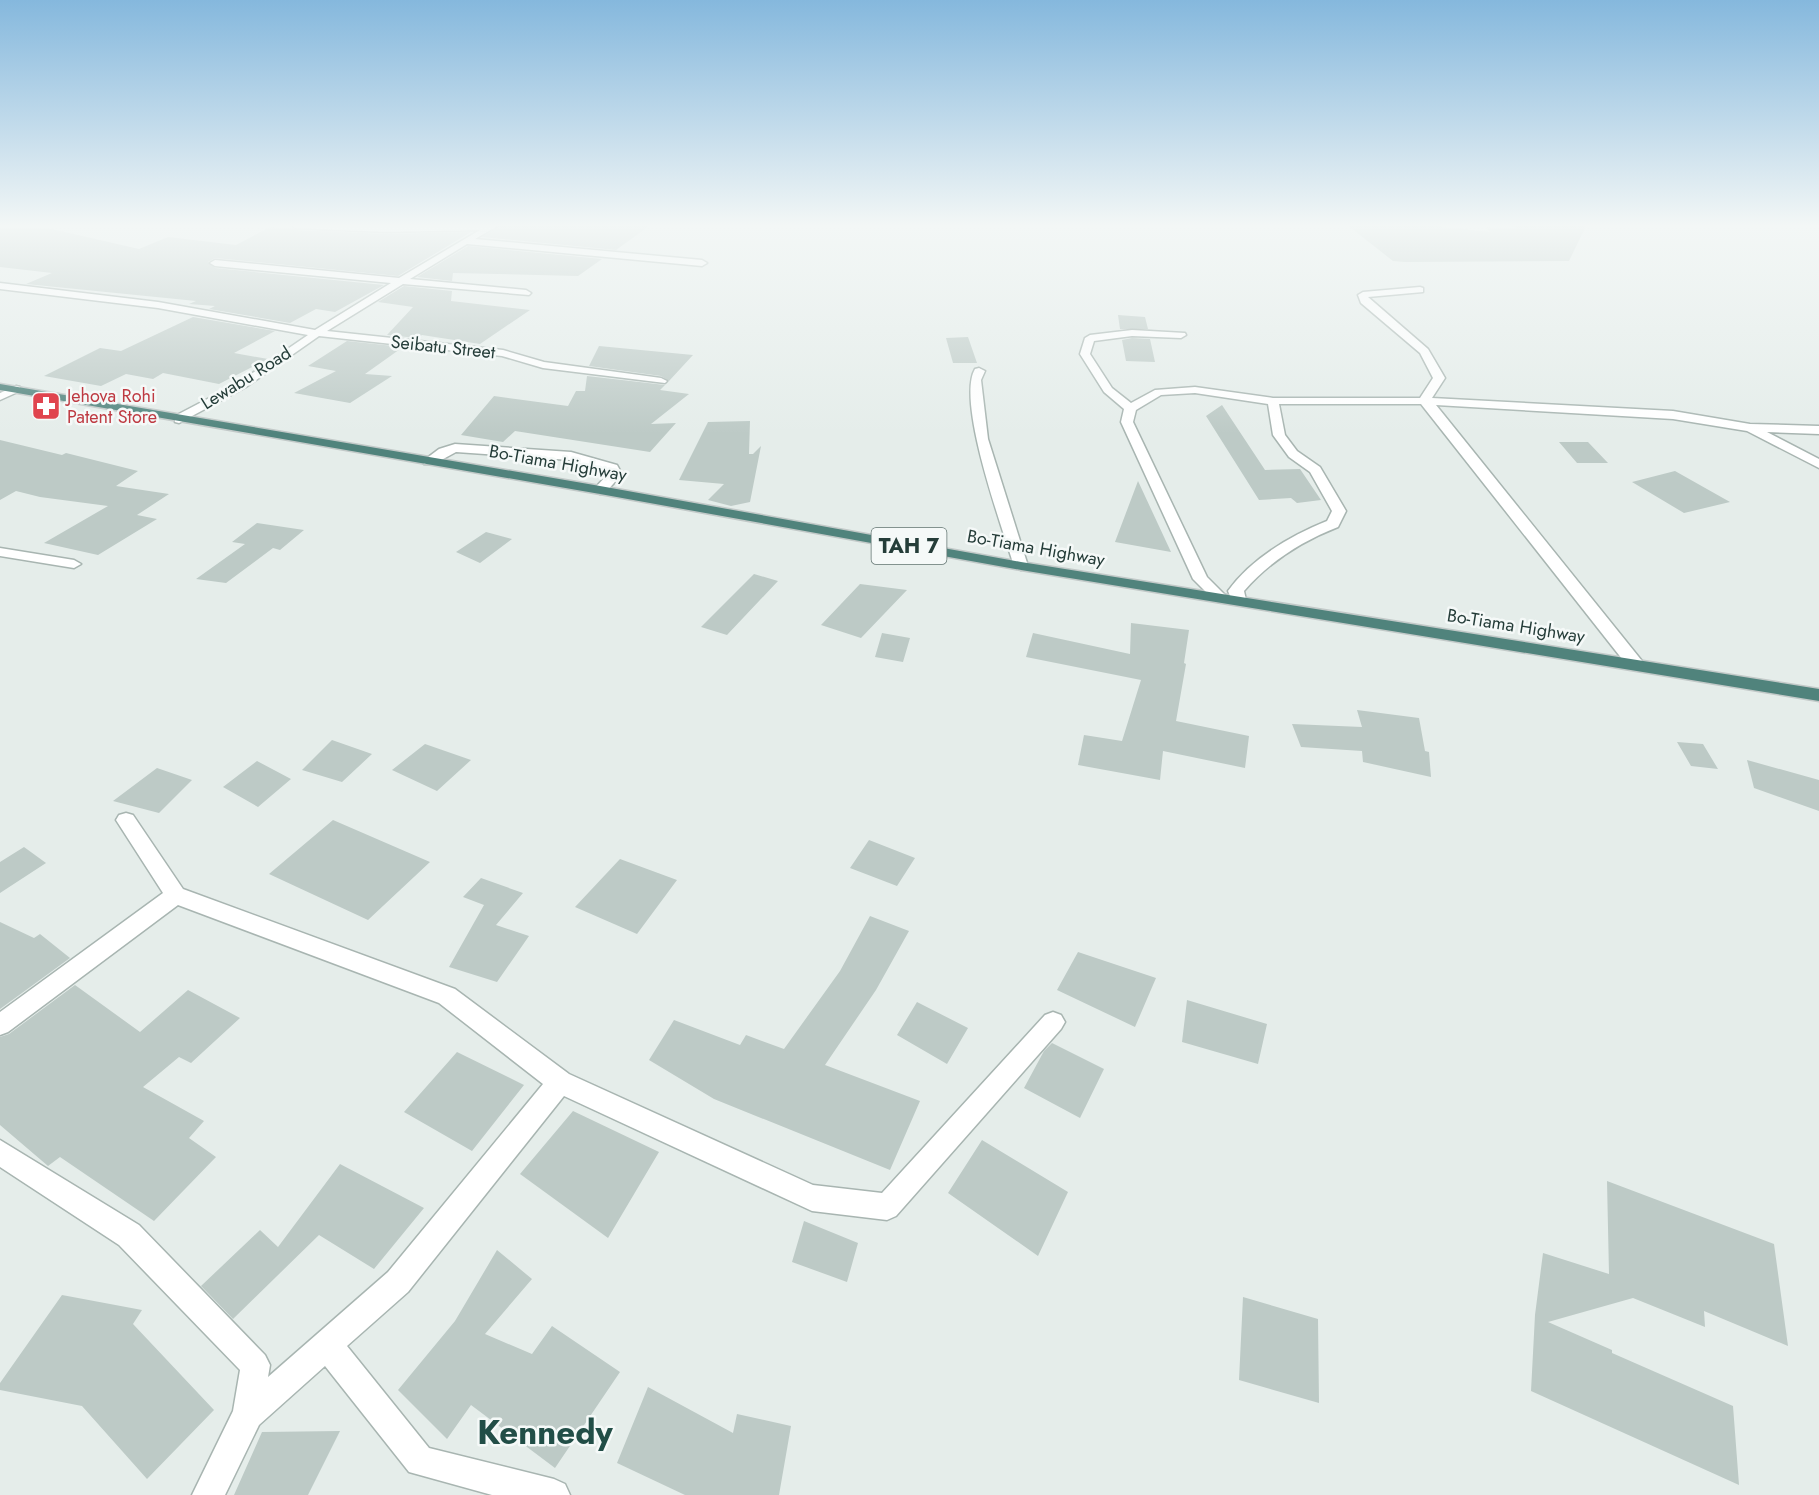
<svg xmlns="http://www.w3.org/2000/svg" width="1819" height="1495" viewBox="0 0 1819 1495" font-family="Jost,sans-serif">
  <rect width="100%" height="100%" fill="#e5edea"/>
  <!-- building -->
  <path fill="#bdcac6" d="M 503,224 L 652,224 L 616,250 L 482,237 Z
    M 1346,224 L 1417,224 L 1490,232 L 1486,227 L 1514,228 L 1511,224 L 1587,224 L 1569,261 L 1405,262 L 1393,261 Z
    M 270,227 L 291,228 L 295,230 L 386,234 L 471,232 L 398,276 L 215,258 L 208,262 L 215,268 L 384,285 L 335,312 L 316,309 L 290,323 L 209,309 L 215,306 L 189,304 L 196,301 L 26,284 L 52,273 L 0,267 L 0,228 L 52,229 L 139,249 L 168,237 L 236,245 Z
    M 468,246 L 602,259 L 578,276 L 453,273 L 452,281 L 417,277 Z
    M 404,286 L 452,291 L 451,301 L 530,310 L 480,344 L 422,335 L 417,338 L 387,335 L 413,307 L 378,302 Z
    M 1118,315 L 1145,317 L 1148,329 L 1120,329 Z
    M 193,317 L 275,331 L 234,353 L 268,359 L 219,384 L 163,373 L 153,379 L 126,374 L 101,386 L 44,376 L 100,348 L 121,351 Z
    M 968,337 L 977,363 L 953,363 L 946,338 Z
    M 1132,338 L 1150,339 L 1155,362 L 1126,361 L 1122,340 Z
    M 347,341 L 403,347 L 365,374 L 392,376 L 350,403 L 294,393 L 336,371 L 308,366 Z
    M 599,346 L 693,355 L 669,381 L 661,376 L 589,366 Z
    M 587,376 L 665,385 L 660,390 L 689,394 L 651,424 L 676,423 L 650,452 L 515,431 L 503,442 L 461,435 L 494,396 L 568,406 L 576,391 L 585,391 Z
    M 1222,405 L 1265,470 L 1300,469 L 1321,500 L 1297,503 L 1291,498 L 1259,500 L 1206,416 Z
    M 750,421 L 749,454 L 753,454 L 761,446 L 750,502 L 731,506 L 708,500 L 724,484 L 679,480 L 708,422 Z
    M 0,440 L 62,455 L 66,453 L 138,471 L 116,486 L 169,494 L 137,515 L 157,519 L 98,555 L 44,543 L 108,506 L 40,497 L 16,491 L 0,500 Z
    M 1559,442 L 1588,442 L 1608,463 L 1577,463 Z
    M 1675,471 L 1730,502 L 1684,513 L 1632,482 Z
    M 1138,481 L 1171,552 L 1115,542 Z
    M 257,523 L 304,530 L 280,550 L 273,548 L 226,583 L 196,579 L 245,544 L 232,542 Z
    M 486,532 L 512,539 L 480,563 L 456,552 Z
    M 754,574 L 778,581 L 727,635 L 701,627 Z
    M 860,584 L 907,590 L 861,638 L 821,625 Z
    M 1131,623 L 1189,630 L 1184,663 L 1186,664 L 1176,721 L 1249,736 L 1245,768 L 1163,751 L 1160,780 L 1078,765 L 1084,735 L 1122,741 L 1141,680 L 1026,657 L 1033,633 L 1130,654 Z
    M 882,633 L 910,638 L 903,662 L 875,657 Z
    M 1357,710 L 1419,718 L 1425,751 L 1429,752 L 1431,777 L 1363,762 L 1362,751 L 1301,747 L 1292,724 L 1362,727 Z
    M 332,740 L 372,754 L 342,782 L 302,770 Z
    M 1677,742 L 1703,744 L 1718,769 L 1691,766 Z
    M 425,744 L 471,760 L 437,791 L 392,770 Z
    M 1747,760 L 1819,780 L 1819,811 L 1754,788 Z
    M 257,761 L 291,779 L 258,807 L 223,787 Z
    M 157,768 L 192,780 L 159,813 L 113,801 Z
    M 333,820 L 430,862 L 368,920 L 269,874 Z
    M 869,840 L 915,858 L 897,886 L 850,868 Z
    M 24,847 L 46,863 L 0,893 L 0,862 Z
    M 620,859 L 677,880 L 637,934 L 575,907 Z
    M 481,878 L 523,893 L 496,925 L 529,936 L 497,982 L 449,967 L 484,905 L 463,897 Z
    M 870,916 L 909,931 L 876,990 L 825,1065 L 920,1101 L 890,1170 L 714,1099 L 649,1060 L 674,1020 L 740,1045 L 746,1035 L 784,1049 L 840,971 Z
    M 0,922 L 34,938 L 40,934 L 70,958 L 0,1009 Z
    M 1078,952 L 1156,978 L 1135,1027 L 1057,990 Z
    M 75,985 L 140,1032 L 188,990 L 240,1018 L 191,1063 L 179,1057 L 143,1087 L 204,1121 L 189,1138 L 216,1157 L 154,1221 L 60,1157 L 48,1166 L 0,1125 L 0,1037 L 9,1034 Z
    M 1187,1000 L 1267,1024 L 1258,1064 L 1182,1042 Z
    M 917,1002 L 968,1028 L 947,1064 L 897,1035 Z
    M 1052,1043 L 1104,1069 L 1080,1118 L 1024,1088 L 1044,1051 Z
    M 457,1052 L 524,1085 L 472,1151 L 404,1112 Z
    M 573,1111 L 659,1152 L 608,1238 L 520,1174 Z
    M 982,1140 L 1068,1192 L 1038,1256 L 948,1193 Z
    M 340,1164 L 424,1208 L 374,1269 L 319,1235 L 233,1319 L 201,1286 L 260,1230 L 278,1247 Z
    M 1607,1181 L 1774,1244 L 1788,1346 L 1704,1311 L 1705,1327 L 1633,1298 L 1548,1322 L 1612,1350 L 1612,1353 L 1733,1406 L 1739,1485 L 1531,1391 L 1535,1315 L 1543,1253 L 1609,1274 Z
    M 804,1221 L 858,1243 L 847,1282 L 792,1262 Z
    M 497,1250 L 532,1279 L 485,1334 L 532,1354 L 552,1326 L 620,1372 L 555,1468 L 471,1405 L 447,1439 L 398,1390 L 455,1321 Z
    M 62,1295 L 142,1310 L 133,1324 L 214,1410 L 147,1479 L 82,1406 L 0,1390 L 0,1383 Z
    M 1243,1297 L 1318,1319 L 1319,1403 L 1239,1380 Z
    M 648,1387 L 733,1433 L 737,1414 L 791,1426 L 779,1495 L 685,1495 L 617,1463 Z
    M 340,1431 L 308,1495 L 234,1495 L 262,1432 Z"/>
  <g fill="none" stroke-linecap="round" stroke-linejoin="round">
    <!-- minor casing -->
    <g stroke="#a8b5b1" stroke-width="3">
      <path id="minor" d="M 336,224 L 386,226 L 501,224 L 475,239 L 702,260 L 707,263 L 702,266 L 467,244 L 410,279 L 526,290 L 531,293 L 529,295 L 403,284 L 327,331 L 503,350 L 544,362 L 661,378 L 667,381 L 665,383 L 543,368 L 502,356 L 319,336 L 246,387 L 179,423 L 175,422 L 175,416 L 238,383 L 308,335 L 158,308 L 0,289 L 0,283 L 158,302 L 315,330 L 391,283 L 215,266 L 210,263 L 215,260 L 399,278 L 480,230 L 386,232 L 295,228 L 291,225 Z
        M 1420,287 L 1423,288 L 1423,292 L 1368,297 L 1428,349 L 1445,378 L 1432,398 L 1673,411 L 1750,424 L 1819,426 L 1819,434 L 1767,432 L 1819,459 L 1819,468 L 1747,431 L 1673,419 L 1436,405 L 1642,661 L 1644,665 L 1642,669 L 1630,669 L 1421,404 L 1279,404 L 1285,435 L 1297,451 L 1320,467 L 1346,511 L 1338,527 C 1302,541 1269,562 1244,591 L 1246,600 L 1243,603 L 1233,603 L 1228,591 C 1252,558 1290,536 1327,521 L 1332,511 L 1310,472 L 1289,457 L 1273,435 L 1268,404 L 1195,393 L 1161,395 L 1136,410 L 1133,422 L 1207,577 L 1227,597 L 1219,602 L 1214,600 L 1193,579 L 1121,422 L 1124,409 L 1104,392 L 1080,354 L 1085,338 L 1090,335 L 1132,330 L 1185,333 L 1186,335 L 1181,338 L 1132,336 L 1094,341 L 1090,354 L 1112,388 L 1131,403 L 1155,390 L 1195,387 L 1273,398 L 1420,398 L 1433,378 L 1420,353 L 1361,303 L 1358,295 L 1363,292 Z
        M 979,368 L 985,371 L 981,380 L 988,439 L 1028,566 L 1021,570 L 1014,566 C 1002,527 956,401 975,369 Z
        M 16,386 L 20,387 L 20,391 L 0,400 L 0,393 Z
        M 455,444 L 571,452 L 617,465 L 622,474 L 605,493 L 600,494 L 593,490 L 609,473 L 607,471 L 570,460 L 456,452 L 434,464 L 424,464 L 423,461 L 439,449 Z
        M 0,548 L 74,560 L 81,564 L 74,568 L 0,556 Z
        M 126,813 L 133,815 L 183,889 L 455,989 L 569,1074 L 813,1185 L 882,1193 L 1045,1015 L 1053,1012 L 1061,1015 L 1065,1022 L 1061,1029 L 896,1216 L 887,1220 L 812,1211 L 564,1096 L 408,1292 L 347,1346 L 429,1448 L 554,1479 L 565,1484 L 570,1495 L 492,1495 L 409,1472 L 325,1366 L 259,1425 L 225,1495 L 192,1495 L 233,1411 L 240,1370 L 119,1245 L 0,1167 L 0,1140 L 139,1225 L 265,1355 L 270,1365 L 268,1377 L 388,1272 L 543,1084 L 439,1003 L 178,905 L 8,1032 L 0,1035 L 0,1012 L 163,893 L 116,820 L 119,815 Z"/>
    </g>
    <!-- trunk casing -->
    <g stroke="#c2c9c8" stroke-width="3">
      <path id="trunk" d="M 0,384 L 600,486 L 1021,562 L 1819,689 L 1819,701 L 1021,570 L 600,494 L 0,390 Z"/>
    </g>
    <!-- minor -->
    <use href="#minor" fill="#fff" fill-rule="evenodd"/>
    <!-- trunk -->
    <use href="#trunk" fill="#50837c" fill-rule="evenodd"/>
  </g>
  <!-- sky -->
  <linearGradient id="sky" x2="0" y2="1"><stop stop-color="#85b8dd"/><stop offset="0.52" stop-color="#f3f7f6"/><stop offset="1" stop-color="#f3f7f6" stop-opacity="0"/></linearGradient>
  <rect width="1819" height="434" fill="url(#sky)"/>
  <!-- icons -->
  <defs>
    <g id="pharmacy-square" transform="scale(1.5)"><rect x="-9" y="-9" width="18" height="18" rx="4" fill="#e0444e" stroke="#f5f9f8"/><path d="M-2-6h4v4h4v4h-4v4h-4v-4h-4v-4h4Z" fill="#fff"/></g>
  </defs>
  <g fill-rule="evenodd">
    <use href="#pharmacy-square" x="46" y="406"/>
  </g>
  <g text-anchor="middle" stroke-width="5" stroke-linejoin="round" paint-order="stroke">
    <!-- far-street labels -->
    <g font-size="18" fill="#253d39" stroke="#f5f9f8">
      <text transform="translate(443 347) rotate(6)" y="6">Seibatu Street</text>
      <text transform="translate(246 378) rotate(-32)" y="6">Lewabu Road</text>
      <text transform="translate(558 463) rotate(10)" y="6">Bo-Tiama Highway</text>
      <text transform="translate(1036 548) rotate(10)" y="6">Bo-Tiama Highway</text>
      <text transform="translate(1516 626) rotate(9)" y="6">Bo-Tiama Highway</text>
    </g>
    <!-- far-health labels -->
    <g font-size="18" fill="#be3a42" stroke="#f5f9f8" text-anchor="start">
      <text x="67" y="402">Jehova Rohi<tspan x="67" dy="21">Patent Store</tspan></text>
    </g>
    <!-- shield labels -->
    <rect fill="#f5f9f8" stroke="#637572" stroke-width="1.5" x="871.5" y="528" width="75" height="36" rx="4.5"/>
    <g font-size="21" font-weight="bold" fill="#253d39">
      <text x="909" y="553">TAH 7</text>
    </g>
    <!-- near-district labels -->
    <g font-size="33" font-weight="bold" fill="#224e47" stroke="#f5f9f8">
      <text x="545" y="1444">Kennedy</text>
    </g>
  </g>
</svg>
